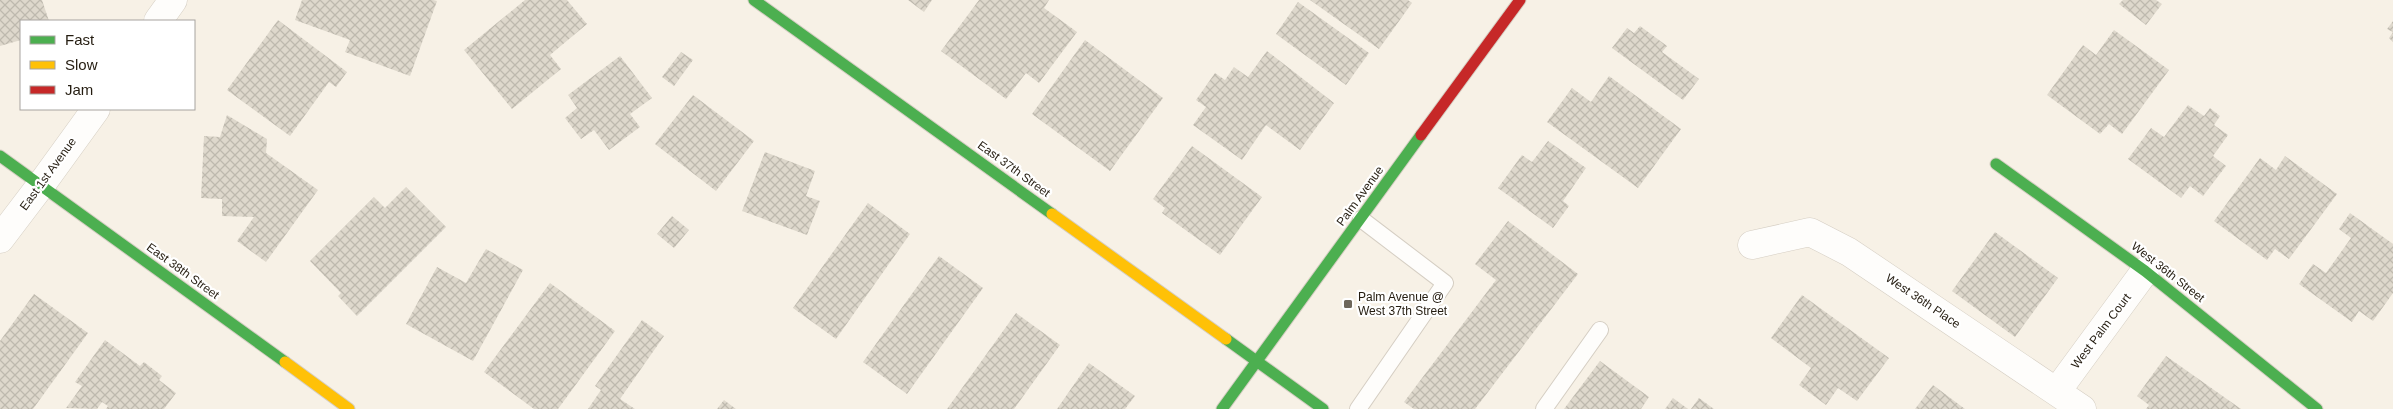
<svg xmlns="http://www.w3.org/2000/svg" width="2393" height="409" viewBox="0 0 2393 409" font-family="Arial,sans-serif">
  <defs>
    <pattern id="building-cross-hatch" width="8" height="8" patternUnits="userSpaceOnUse" patternTransform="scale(1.25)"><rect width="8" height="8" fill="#ded8cc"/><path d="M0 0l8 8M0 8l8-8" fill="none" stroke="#beb9ae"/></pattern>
  </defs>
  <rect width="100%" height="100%" fill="#f7f1e6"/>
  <!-- building -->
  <path fill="url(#building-cross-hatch)" d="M 0,0 L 42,0 L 49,21 L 21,21 L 21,40 L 0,46 Z
    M 302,0 L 433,0 L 437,1 L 410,76 L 345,52 L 350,40 L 295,20 Z
    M 525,0 L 567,0 L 587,24 L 550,55 L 561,69 L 512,109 L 464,50 Z
    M 908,0 L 932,0 L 924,12 Z
    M 979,0 L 1049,0 L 1044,8 L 1077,32 L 1039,83 L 1026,73 L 1006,99 L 941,51 Z
    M 1310,0 L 1408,0 L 1412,3 L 1379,49 Z
    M 2123,0 L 2156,0 L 2162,4 L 2146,25 L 2119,4 Z
    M 1298,2 L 1369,53 L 1346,85 L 1276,34 Z
    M 278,20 L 347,72 L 336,87 L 329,82 L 290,136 L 227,90 Z
    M 2393,21 L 2393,42 L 2389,38 L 2393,32 L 2387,29 Z
    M 1640,26 L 1667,46 L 1662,52 L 1699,79 L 1683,100 L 1612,48 L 1627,28 L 1634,33 Z
    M 2114,30 L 2169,70 L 2122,134 L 2109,124 L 2100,134 L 2047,95 L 2083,45 L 2096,55 Z
    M 1085,40 L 1163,98 L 1110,171 L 1032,114 Z
    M 1267,51 L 1334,103 L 1300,150 L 1266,125 L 1242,160 L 1193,125 L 1206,107 L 1196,100 L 1215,73 L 1225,80 L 1234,67 L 1248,77 Z
    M 681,52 L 693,60 L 674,86 L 662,77 Z
    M 620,56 L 652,98 L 630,114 L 640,127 L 609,150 L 594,130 L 581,139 L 565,118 L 577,108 L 568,95 Z
    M 1609,76 L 1681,129 L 1638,188 L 1547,122 L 1572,88 L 1591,102 Z
    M 693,95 L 754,141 L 716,191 L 655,144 Z
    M 2188,105 L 2204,116 L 2210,108 L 2220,116 L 2214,125 L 2228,135 L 2213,156 L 2226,166 L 2203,196 L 2190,186 L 2181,198 L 2128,159 L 2151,128 L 2164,137 Z
    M 227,115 L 267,139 L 266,153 L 318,190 L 266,262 L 237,241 L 254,217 L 222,216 L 222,199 L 201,198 L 204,136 L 220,137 Z
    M 1548,141 L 1586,168 L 1563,201 L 1569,206 L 1553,228 L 1498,188 L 1522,155 L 1532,162 Z
    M 1192,146 L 1262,197 L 1220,255 L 1162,213 L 1165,208 L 1153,199 Z
    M 765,152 L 815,171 L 806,196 L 820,201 L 807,235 L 742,211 Z
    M 2285,156 L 2337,194 L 2289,259 L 2275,249 L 2267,260 L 2214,221 L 2260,158 L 2276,170 Z
    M 406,187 L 446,227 L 357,316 L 338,296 L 341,293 L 310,261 L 374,197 L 385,208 Z
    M 868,203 L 910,234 L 836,339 L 793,308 Z
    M 2350,213 L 2393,244 L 2393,293 L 2373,321 L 2359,311 L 2352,322 L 2299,284 L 2313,264 L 2326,273 L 2351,238 L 2339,229 Z
    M 672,216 L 689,230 L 674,248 L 657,234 Z
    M 1508,221 L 1578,274 L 1475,409 L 1414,409 L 1404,402 L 1496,280 L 1475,264 Z
    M 1995,232 L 2058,278 L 2015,337 L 1952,291 Z
    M 486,249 L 523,270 L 473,361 L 406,324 L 437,267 L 466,283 Z
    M 939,256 L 983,288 L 907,394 L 863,362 Z
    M 550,283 L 615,331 L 558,409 L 534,409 L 484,372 Z
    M 34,294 L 88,333 L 33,409 L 0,409 L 0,341 Z
    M 1802,295 L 1889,358 L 1857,401 L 1838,388 L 1826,405 L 1799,385 L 1811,368 L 1771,338 Z
    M 1016,313 L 1060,345 L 1014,409 L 947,409 Z
    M 642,320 L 664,336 L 620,399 L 635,409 L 588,409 L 601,390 L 595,386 Z
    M 105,340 L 140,366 L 144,362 L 162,376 L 159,380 L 176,393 L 164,409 L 106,409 L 108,406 L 102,402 L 97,409 L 66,408 L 82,386 L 75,382 Z
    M 2166,356 L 2241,409 L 2146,409 L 2149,405 L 2137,396 Z
    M 1600,361 L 1649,397 L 1641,409 L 1564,409 Z
    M 1089,363 L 1135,396 L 1125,409 L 1057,409 Z
    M 1933,385 L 1965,409 L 1915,409 Z
    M 1673,398 L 1688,409 L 1665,409 Z
    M 1699,398 L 1714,409 L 1691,409 Z
    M 724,400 L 736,409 L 717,409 Z"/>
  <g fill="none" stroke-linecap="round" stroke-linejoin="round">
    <!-- lane casing -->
    <g stroke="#d5cec3" stroke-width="18">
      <path id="lane" d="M 1358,409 L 1445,283 L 1361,219
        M 1544,409 L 1600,330"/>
    </g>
    <!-- street casing -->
    <g stroke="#d5cec3" stroke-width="29">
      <path id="street" d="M 158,21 L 173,0
        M 0,239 L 41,185 L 96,109
        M 1752,245 L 1810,232 L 1849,252 L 2082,409
        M 2057,391 L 2145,271"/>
    </g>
    <!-- fast casing -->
    <g stroke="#d5cec3" stroke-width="13">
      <path id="fast" d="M 754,0 L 1052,214
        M 0,156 L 285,362
        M 1996,164 L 2145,271 L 2317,409
        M 1226,339 L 1323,409
        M 1222,409 L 1421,135"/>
    </g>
    <!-- slow casing -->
    <g stroke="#d5cec3" stroke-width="13">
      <path id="slow" d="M 1052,214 L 1226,339
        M 285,362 L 349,409"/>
    </g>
    <!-- jam casing -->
    <g stroke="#d5cec3" stroke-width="13">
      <path id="jam" d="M 1421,135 L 1520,0"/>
    </g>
    <!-- lane -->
    <use href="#lane" stroke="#fefdfb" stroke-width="16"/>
    <!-- street -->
    <use href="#street" stroke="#fefdfb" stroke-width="28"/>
    <!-- fast -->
    <use href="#fast" stroke="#4caf50" stroke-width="11"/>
    <!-- slow -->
    <use href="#slow" stroke="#ffc107" stroke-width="11"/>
    <!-- jam -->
    <use href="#jam" stroke="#c62828" stroke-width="11"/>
  </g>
  <!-- markers -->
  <rect fill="#6e675b" stroke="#fff" stroke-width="2" x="1343" y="299" width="10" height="10" rx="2.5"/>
  <g text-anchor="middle" stroke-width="4.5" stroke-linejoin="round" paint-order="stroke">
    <!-- street labels -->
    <g font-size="12" fill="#241c10" stroke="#fff">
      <text transform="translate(1014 169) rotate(36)" y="4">East 37th Street</text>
      <text transform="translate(48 174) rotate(-54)" y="4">East 1st Avenue</text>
      <text transform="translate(1360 196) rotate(-54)" y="4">Palm Avenue</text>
      <text transform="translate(183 271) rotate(36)" y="4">East 38th Street</text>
      <text transform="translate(2168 272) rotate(38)" y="4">West 36th Street</text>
      <text transform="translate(1923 301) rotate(34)" y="4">West 36th Place</text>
      <text transform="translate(2101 331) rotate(-53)" y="4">West Palm Court</text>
    </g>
    <!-- poi labels -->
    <g font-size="12" fill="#241c10" stroke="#fff" text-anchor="start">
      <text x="1358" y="301">Palm Avenue @<tspan x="1358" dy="14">West 37th Street</tspan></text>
    </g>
  </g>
  <!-- legend -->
  <rect x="20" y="20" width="175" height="90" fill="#ffffff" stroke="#a7a49f"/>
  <rect x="30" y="36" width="25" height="8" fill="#4caf50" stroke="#a7a49f"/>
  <text x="65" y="45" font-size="15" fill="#241c10">Fast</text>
  <rect x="30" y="61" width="25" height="8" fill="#ffc107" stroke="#a7a49f"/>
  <text x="65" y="70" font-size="15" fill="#241c10">Slow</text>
  <rect x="30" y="86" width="25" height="8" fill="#c62828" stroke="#a7a49f"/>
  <text x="65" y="95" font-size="15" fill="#241c10">Jam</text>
</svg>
